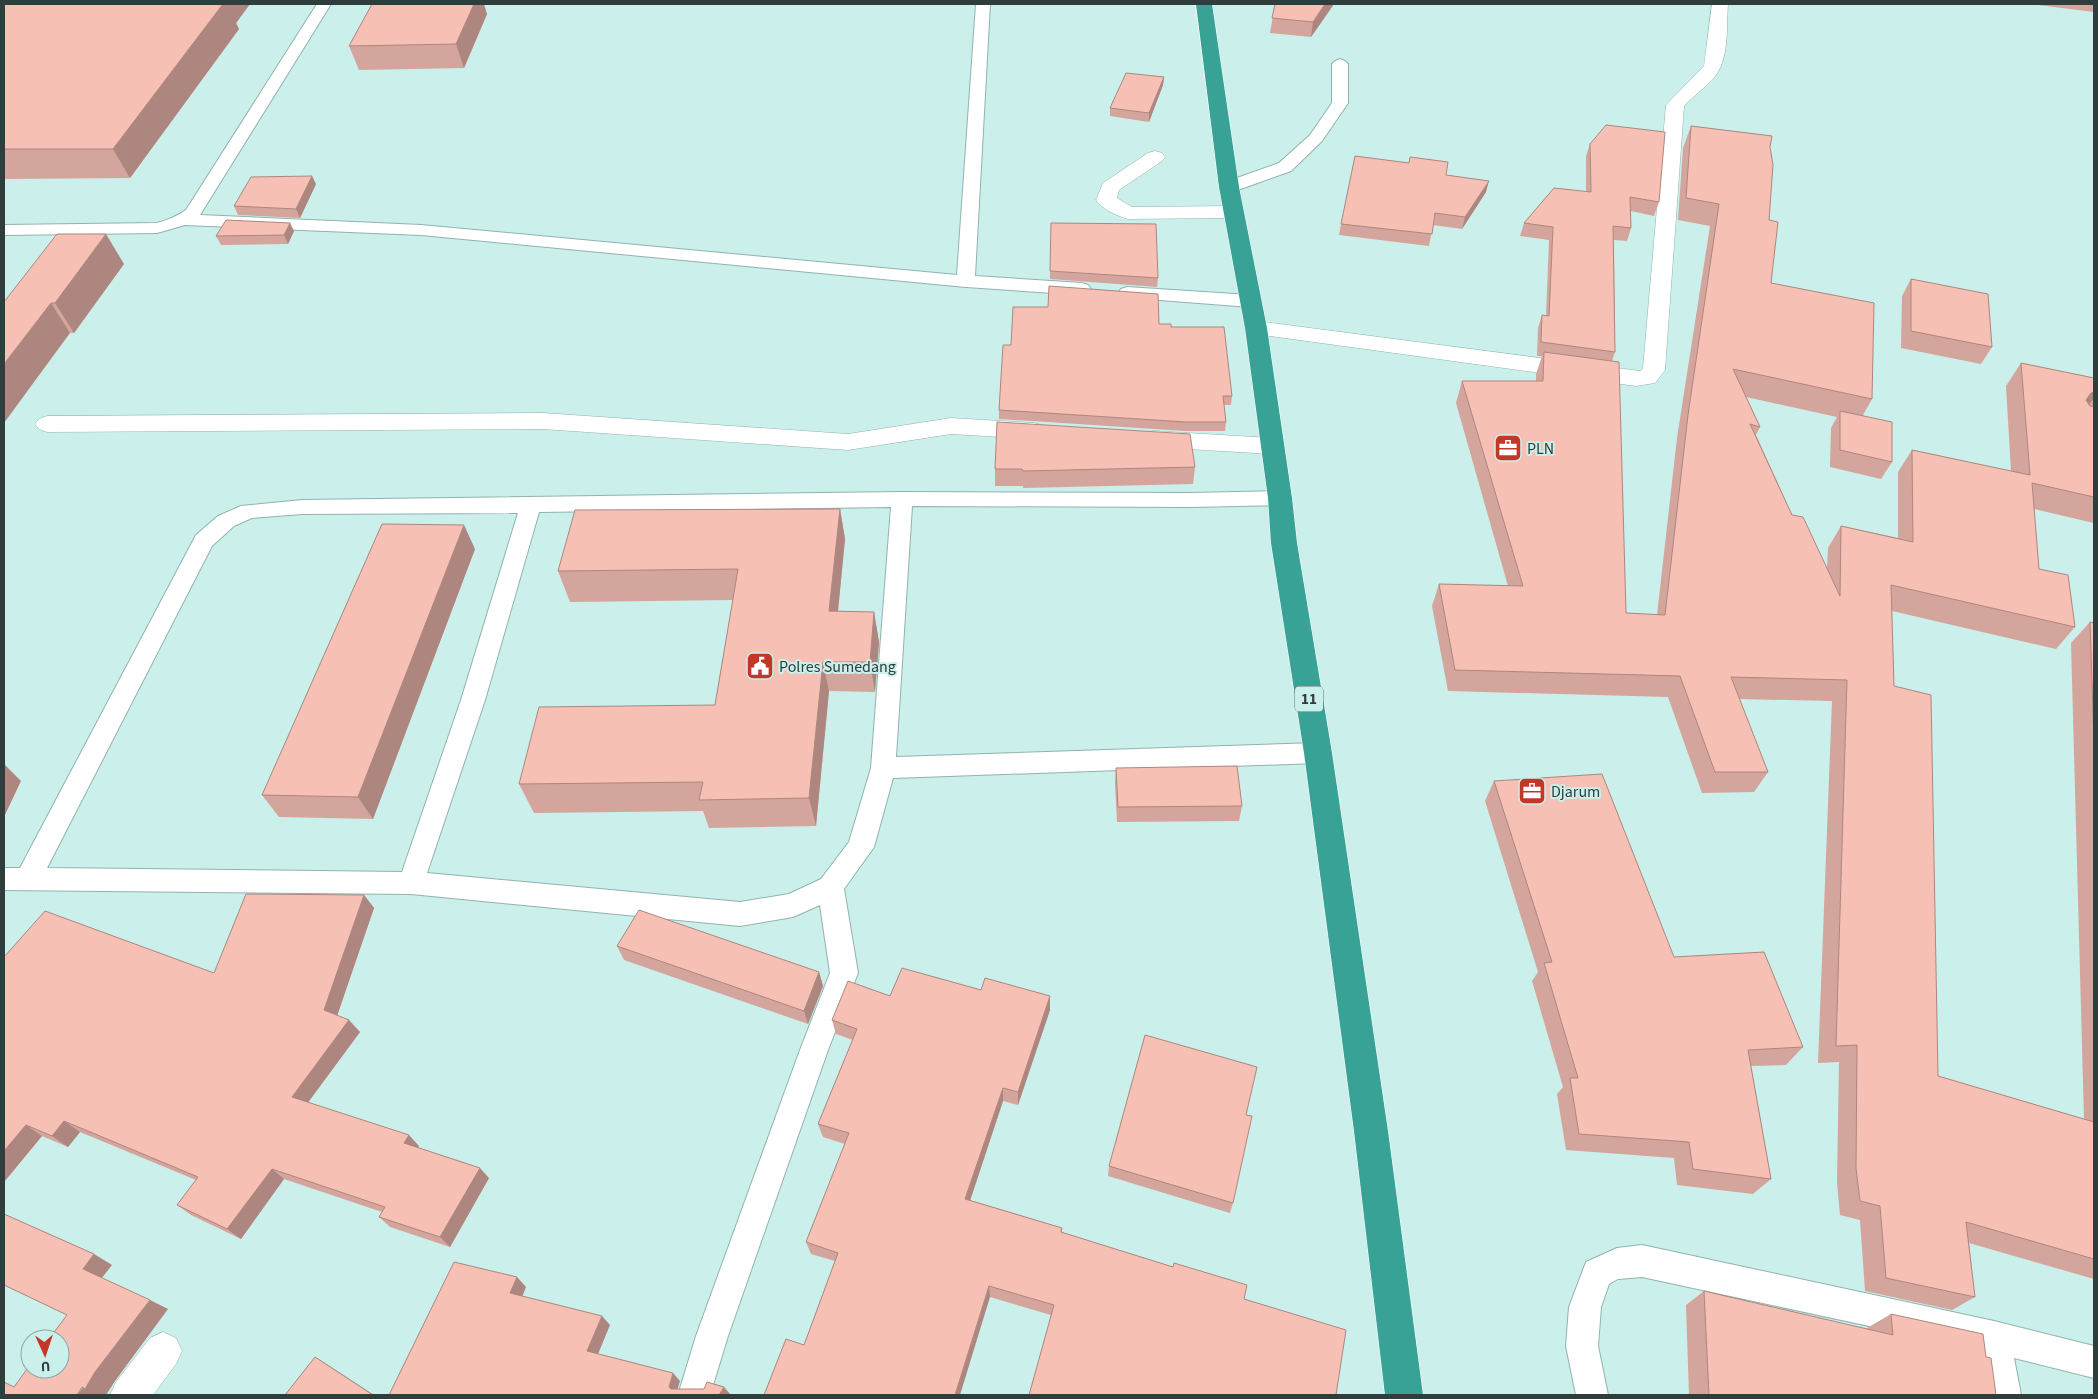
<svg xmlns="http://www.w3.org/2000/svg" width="2098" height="1399" viewBox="0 0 2098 1399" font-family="'Source Sans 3',sans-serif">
  <rect width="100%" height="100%" fill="#cbefea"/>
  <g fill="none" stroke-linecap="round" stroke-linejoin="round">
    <!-- lane casing -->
    <g stroke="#90b3ae" stroke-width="2">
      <path id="lane" d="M 317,4 L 331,4 L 200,215 L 421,225 L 957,275 L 976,4 L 990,4 L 975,276 L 1082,283 L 1088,285 L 1091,289 L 1088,293 L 1082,295 L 966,287 L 421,235 L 185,225 L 157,233 L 4,235 L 4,225 L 157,223 C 168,220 177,216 186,210 Z
        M 1340,59 L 1345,61 L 1348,64 L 1348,103 L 1322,141 L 1291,171 L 1235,191 L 1223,191 L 1221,187 L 1223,183 L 1279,163 L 1310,135 L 1332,103 L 1332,64 L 1335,61 Z
        M 1127,287 L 1250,295 L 1257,297 L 1259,301 L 1257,305 L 1250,307 L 1121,297 L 1118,293 L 1121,289 Z
        M 1280,491 L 1287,493 L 1291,498 L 1287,503 L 1280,505 L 1191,507 L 912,506 L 896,757 L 1318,743 L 1327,746 L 1330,753 L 1327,760 L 1318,763 L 893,778 L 874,847 L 844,889 L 858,973 L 828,1050 L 728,1336 L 710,1395 L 678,1395 L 696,1336 L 800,1050 L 830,973 L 820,905 L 793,917 L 740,926 L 411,894 L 4,890 L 4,868 L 20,868 L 196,535 L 218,516 L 241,506 L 302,500 L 902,492 L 1191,493 ZM 891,507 L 871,768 L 849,842 L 821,879 L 789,894 L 740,902 L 427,873 L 485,700 L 539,512 ZM 518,513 L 461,700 L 402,872 L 47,868 L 212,546 L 234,526 L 252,518 L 302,514 Z
        M 1642,1245 L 1994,1321 L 2094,1346 L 2094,1378 L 2014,1358 L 2021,1395 L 1989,1395 L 1980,1350 L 1642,1277 L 1618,1279 L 1609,1284 L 1601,1307 L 1598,1346 L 1608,1395 L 1576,1395 L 1566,1346 L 1569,1307 L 1586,1262 L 1617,1248 Z"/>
    </g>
    <!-- street casing -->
    <g stroke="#90b3ae" stroke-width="1">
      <path id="street" d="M 1712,4 L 1728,4 C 1726,28 1730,60 1713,79 C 1704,89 1693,96 1684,106 L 1665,370 L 1655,383 L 1636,386 L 1248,333 L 1245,328 L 1248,323 L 1256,321 L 1640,371 L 1643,368 L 1666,105 L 1704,66 Z
        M 1155,151 L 1162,153 L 1165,157 L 1162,161 L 1119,190 L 1117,198 L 1132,207 L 1233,206 L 1240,208 L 1243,212 L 1240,216 L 1233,218 L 1128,219 C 1117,216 1102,209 1096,200 L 1103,183 L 1148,153 Z
        M 543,413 L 848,434 L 951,418 L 1034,423 L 1042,425 L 1046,431 L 1042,437 L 1034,439 L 951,434 L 848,450 L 543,429 L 47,432 L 39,429 L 35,424 L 39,419 L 47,416 Z
        M 1154,431 L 1272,438 L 1280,440 L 1284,446 L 1280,452 L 1272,454 L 1154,447 L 1146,445 L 1142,439 L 1146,433 Z
        M 163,1332 L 176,1338 L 182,1351 L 176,1364 L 153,1395 L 110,1395 L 116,1382 L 150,1338 Z"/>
    </g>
    <!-- highway casing -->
    <g stroke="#fff" stroke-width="1">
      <path id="highway" d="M 1196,4 L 1212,4 L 1239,187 L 1267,328 L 1292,498 L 1297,543 L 1332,753 L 1388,1131 L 1423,1395 L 1385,1395 L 1354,1131 L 1304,753 L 1271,543 L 1268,498 L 1245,328 L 1219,187 Z"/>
    </g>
    <!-- lane -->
    <use href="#lane" fill="#fff" fill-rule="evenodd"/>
    <!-- street -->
    <use href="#street" fill="#fff" fill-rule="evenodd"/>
    <!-- highway -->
    <use href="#highway" fill="#38a297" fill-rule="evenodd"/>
  </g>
  <!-- wall -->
  <path fill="#d4a59c" d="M 4,4 L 250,4 L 236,23 L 239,29 L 130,178 L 4,179 Z
    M 1275,4 L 1334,4 L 1311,37 L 1270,33 Z
    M 2029,4 L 2094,4 L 2094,12 Z
    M 487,14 L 464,68 L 359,70 L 349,46 Z
    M 1164,77 L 1163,85 L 1149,122 L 1110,116 L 1110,108 Z
    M 1691,126 L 1770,147 L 1769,220 L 1771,283 L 1872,399 L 1863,415 L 1892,462 L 1881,479 L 1830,467 L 1831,428 L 1837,417 L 1746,397 L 1760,427 L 1756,435 L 1792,515 L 1827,568 L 1828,548 L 1841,526 L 1898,538 L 1898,472 L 1912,450 L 2011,471 L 2006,386 L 2021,363 L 2094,378 L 2094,523 L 2034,509 L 2039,569 L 2075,627 L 2056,649 L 1892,611 L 1894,686 L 1938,1076 L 2084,1119 L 2071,643 L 2090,622 L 2094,623 L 2094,1279 L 1969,1243 L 1975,1297 L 1952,1310 L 1865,1291 L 1860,1220 L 1840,1215 L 1837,1183 L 1839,1062 L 1818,1063 L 1832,701 L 1739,699 L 1768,772 L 1754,792 L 1702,793 L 1668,697 L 1448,691 L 1432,606 L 1439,584 L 1508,586 L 1456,403 L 1462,381 L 1536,381 L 1536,374 L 1542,356 L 1537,356 L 1538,328 L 1542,315 L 1546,316 L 1549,240 L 1520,236 L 1524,223 L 1586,192 L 1586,156 L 1590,144 L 1659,202 L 1654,216 L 1631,211 L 1631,228 L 1627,241 L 1614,240 L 1615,352 L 1612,361 L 1626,613 L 1657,615 L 1677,438 L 1710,226 L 1678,220 L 1683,148 Z
    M 1446,175 L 1486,192 L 1462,229 L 1433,225 L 1429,246 L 1339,235 L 1341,224 Z
    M 316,184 L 300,218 L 238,215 L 234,206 Z
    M 294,231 L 288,244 L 221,245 L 216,236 Z
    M 124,264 L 74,333 L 70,333 L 4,302 Z
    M 1050,271 L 1158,278 L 1157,287 L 1050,279 Z
    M 1911,279 L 1992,347 L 1981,364 L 1901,348 L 1902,296 Z
    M 1171,327 L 1232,396 L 1231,405 L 1224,405 L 1226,422 L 1225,431 L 1185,431 L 999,419 L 999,410 L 1011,345 Z
    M 1195,467 L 1193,484 L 1023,488 L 1023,486 L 995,486 L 995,469 Z
    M 840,509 L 845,539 L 838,611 L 874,612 L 879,642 L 875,692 L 829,691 L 816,826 L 709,828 L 703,811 L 534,813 L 519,784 L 715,705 L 733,600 L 570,602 L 558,571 Z
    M 475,549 L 373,819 L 279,817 L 262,795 Z
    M 1116,768 L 1242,806 L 1239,821 L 1117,822 L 1115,783 Z
    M 1494,781 L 1674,957 L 1803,1047 L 1786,1065 L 1751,1066 L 1771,1179 L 1753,1194 L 1677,1185 L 1674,1158 L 1566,1150 L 1557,1094 L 1563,1087 L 1532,981 L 1538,972 L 1485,801 Z
    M 364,895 L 374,908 L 337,1015 L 360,1032 L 308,1102 L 419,1146 L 418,1148 L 489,1178 L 450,1247 L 390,1227 L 379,1217 L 382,1212 L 284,1179 L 241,1239 L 191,1215 L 177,1205 L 196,1180 L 80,1132 L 68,1147 L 42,1136 L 4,1182 L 4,957 L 214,973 Z
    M 617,946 L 819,972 L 823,986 L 808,1024 L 624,960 Z
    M 890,996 L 1050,1010 L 1018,1105 L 1003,1101 L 970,1200 L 1062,1228 L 1062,1233 L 1173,1267 L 1247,1285 L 1051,1315 L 990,1297 L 804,1345 L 835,1261 L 811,1254 L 806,1242 L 845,1144 L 823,1137 L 818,1124 L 853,1040 L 836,1034 L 832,1020 Z
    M 1246,1115 L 1233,1203 L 1230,1213 L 1108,1176 L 1109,1166 Z
    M 1704,1291 L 1867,1329 L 1867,1328 L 1891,1314 L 1986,1357 L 1996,1395 L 1689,1395 L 1686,1305 Z"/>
  <!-- shaded-wall -->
  <path fill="#ad867f" d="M 221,4 L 250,4 L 236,23 L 239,29 L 130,178 L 113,149 Z
    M 474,4 L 484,4 L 487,14 L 464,68 L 456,44 Z
    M 1325,4 L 1334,4 L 1311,37 L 1313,22 Z
    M 1164,77 L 1163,85 L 1149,122 L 1149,113 Z
    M 312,176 L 316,184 L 300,218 L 296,209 Z
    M 1489,181 L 1486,192 L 1462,229 L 1465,217 Z
    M 290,223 L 294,231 L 288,244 L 284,235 Z
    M 106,234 L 124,264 L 74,333 L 55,303 Z
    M 51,303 L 70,333 L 4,423 L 4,364 Z
    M 2094,392 L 2094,398 L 2083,412 L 2074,415 L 2091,393 Z
    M 840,509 L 845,539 L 835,641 L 829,611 Z
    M 464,525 L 475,549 L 373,819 L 358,797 Z
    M 874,612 L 879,642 L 875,692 L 870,662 Z
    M 823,662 L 829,691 L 816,826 L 809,798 Z
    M 5,765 L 21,781 L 4,817 L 4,767 Z
    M 364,895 L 374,908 L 335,1022 L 324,1010 Z
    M 819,972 L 823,986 L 808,1024 L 804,1011 Z
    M 1050,996 L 1050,1010 L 1018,1105 L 1018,1092 Z
    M 349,1020 L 360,1032 L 304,1108 L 292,1097 Z
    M 1003,1088 L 1003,1101 L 967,1210 L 965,1199 Z
    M 64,1121 L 80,1132 L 68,1147 L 52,1136 Z
    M 26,1125 L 42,1136 L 4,1182 L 4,1151 Z
    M 409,1135 L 419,1146 L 414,1154 L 404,1143 Z
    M 480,1168 L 489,1178 L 450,1247 L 440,1237 Z
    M 272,1169 L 284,1179 L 241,1239 L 227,1229 Z
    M 94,1254 L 112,1265 L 101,1279 L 83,1269 Z
    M 517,1277 L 526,1287 L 520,1302 L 510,1293 Z
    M 989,1286 L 990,1297 L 960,1395 L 955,1395 Z
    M 150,1300 L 168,1309 L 115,1381 L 106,1395 L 77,1395 L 95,1372 Z
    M 602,1316 L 610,1325 L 596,1359 L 587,1351 Z
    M 315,1357 L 328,1365 L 374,1395 L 373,1395 Z
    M 673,1373 L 680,1381 L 676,1394 L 669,1387 Z
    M 724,1387 L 731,1395 L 719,1395 Z"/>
  <!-- building -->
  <path fill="#f7c0b5" stroke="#ad867f" d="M 4,4 L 223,4 L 113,149 L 4,149 Z
    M 372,4 L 474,4 L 456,44 L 349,46 Z
    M 1275,4 L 1325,4 L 1313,22 L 1272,18 Z
    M 1126,73 L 1164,77 L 1149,113 L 1110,108 Z
    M 1606,125 L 1665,132 L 1659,202 L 1630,197 L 1631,228 L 1613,226 L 1615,352 L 1541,342 L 1542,315 L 1549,316 L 1553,227 L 1524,223 L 1554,188 L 1591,192 L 1590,144 Z
    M 1691,126 L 1772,136 L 1770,147 L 1773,165 L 1769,220 L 1778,222 L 1771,283 L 1874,303 L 1872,399 L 1733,369 L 1760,427 L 1750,424 L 1792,515 L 1803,517 L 1840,596 L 1841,526 L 1913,542 L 1912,450 L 2030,475 L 2021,363 L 2094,378 L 2094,392 L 2091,393 L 2086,400 L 2090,406 L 2094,407 L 2094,497 L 2032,483 L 2039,569 L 2068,575 L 2075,627 L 1891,585 L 1894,686 L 1931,695 L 1938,1076 L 2094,1122 L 2094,1259 L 1966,1222 L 1975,1297 L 1886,1278 L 1880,1206 L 1860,1201 L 1856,1168 L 1857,1045 L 1836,1046 L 1847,680 L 1731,677 L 1768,772 L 1715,772 L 1680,676 L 1455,670 L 1439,584 L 1523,586 L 1462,381 L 1543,381 L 1544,352 L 1619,362 L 1626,613 L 1665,615 L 1688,415 L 1719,204 L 1686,198 Z
    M 1355,156 L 1409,163 L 1410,157 L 1448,162 L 1446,175 L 1489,181 L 1465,217 L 1435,213 L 1432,234 L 1341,224 Z
    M 312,176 L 296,209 L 234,206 L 251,177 Z
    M 226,220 L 290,223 L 284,235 L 216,236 Z
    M 1051,223 L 1156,224 L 1158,278 L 1050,271 Z
    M 57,234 L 106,234 L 55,303 L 51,303 L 4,364 L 4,302 Z
    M 1911,279 L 1988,294 L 1992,347 L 1911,331 Z
    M 1049,286 L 1158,294 L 1159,324 L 1171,324 L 1171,327 L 1224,327 L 1232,396 L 1223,396 L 1226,422 L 1186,422 L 999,410 L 1003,345 L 1011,345 L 1013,307 L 1048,307 Z
    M 1840,411 L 1892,422 L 1892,462 L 1840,450 Z
    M 997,422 L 1190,434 L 1195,467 L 1023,471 L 1022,469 L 995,469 Z
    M 840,509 L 829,611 L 874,612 L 870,662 L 823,662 L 809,798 L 699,800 L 703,782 L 519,784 L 539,707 L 715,705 L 738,569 L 558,571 L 575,510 Z
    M 382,524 L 464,525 L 358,797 L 262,795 Z
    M 2090,622 L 2094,623 L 2094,742 Z
    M 1237,766 L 1242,806 L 1118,807 L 1116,768 Z
    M 1602,774 L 1674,957 L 1764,952 L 1803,1047 L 1748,1050 L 1771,1179 L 1693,1169 L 1689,1142 L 1579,1134 L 1570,1078 L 1578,1078 L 1544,963 L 1552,962 L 1494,781 Z
    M 246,894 L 364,895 L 324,1010 L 349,1020 L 292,1097 L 409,1135 L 404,1143 L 480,1168 L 440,1237 L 379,1217 L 385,1207 L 272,1169 L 227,1229 L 177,1205 L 198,1177 L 64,1121 L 52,1136 L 26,1125 L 4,1151 L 4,957 L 45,911 L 214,973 Z
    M 639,910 L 819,972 L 804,1011 L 617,946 Z
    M 902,968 L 981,990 L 985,978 L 1050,996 L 1018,1092 L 1003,1088 L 965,1199 L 1062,1228 L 1061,1232 L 1173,1267 L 1174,1263 L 1247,1285 L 1244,1299 L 1346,1330 L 1336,1395 L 1029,1395 L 1054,1305 L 989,1286 L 955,1395 L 764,1395 L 786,1339 L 804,1345 L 838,1253 L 806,1242 L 849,1133 L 818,1124 L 857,1029 L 832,1020 L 848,981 L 890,996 Z
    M 1145,1035 L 1257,1067 L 1246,1115 L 1252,1116 L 1233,1203 L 1109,1166 Z
    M 4,1214 L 94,1254 L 83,1269 L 150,1300 L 95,1372 L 85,1389 L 82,1387 L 77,1395 L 4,1395 L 4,1382 L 14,1387 L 30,1365 L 30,1369 L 60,1369 L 60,1339 L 49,1339 L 67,1315 L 4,1285 Z
    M 454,1262 L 517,1277 L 510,1293 L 602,1316 L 587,1351 L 673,1373 L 669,1387 L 671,1389 L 704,1389 L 707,1382 L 724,1387 L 719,1395 L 389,1395 Z
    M 1704,1291 L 1893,1335 L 1891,1314 L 1983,1334 L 1986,1357 L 1991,1358 L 1996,1395 L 1709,1395 Z
    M 315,1357 L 373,1395 L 285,1395 Z"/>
  <!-- icons -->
  <defs>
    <g id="office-square" transform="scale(1.4375)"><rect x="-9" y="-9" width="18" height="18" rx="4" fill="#c33726" stroke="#cbefea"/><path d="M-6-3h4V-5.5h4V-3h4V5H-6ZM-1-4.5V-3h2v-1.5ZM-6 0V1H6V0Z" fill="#fff"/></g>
    <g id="civic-square" transform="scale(1.4375)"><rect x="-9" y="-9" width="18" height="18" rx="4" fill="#c33726" stroke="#cbefea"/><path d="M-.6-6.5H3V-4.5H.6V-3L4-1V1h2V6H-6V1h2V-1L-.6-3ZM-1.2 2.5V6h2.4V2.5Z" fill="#fff"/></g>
  </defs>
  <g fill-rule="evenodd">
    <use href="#office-square" x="1508" y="448"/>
    <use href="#civic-square" x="760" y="666"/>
    <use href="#office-square" x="1532" y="791"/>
  </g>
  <g text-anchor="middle" stroke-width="4" stroke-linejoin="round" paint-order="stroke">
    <!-- shield labels -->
    <rect fill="#cbefea" stroke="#5e7370" stroke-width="1" x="1295" y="686.5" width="28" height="25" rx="4"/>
    <g font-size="15" font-weight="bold" fill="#2f3e3c">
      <text x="1309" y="704">11</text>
    </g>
    <!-- poi labels -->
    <g font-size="16" fill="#2f3e3c" stroke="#cbefea" text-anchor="start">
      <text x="1527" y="454">PLN</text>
      <text x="779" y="672">Polres Sumedang</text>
      <text x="1551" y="797">Djarum</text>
    </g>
  </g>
  <!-- border -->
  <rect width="2098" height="1399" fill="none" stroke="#2f3e3c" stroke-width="10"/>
  <!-- north arrow -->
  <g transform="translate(45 1354) rotate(177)"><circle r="24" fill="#cbefea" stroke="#8da8a4"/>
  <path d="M0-4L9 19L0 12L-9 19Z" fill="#c33726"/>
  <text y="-8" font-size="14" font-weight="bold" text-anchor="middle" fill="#2f3e3c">U</text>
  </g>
</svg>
